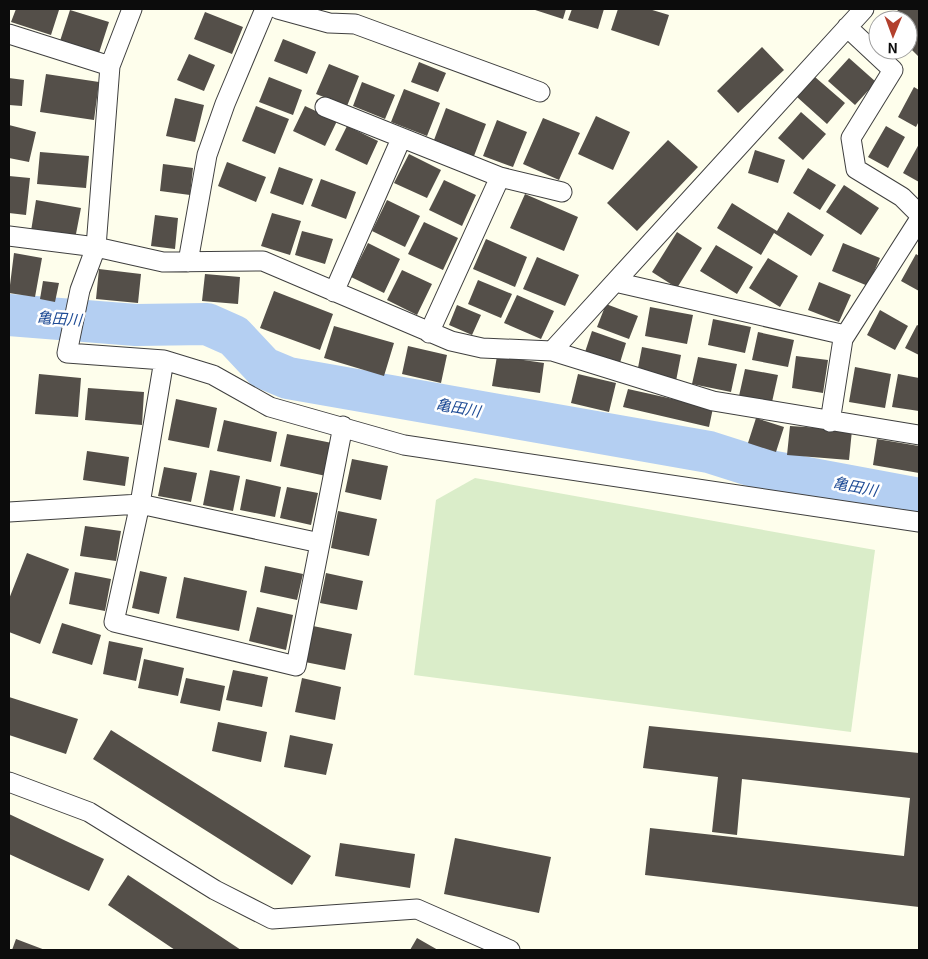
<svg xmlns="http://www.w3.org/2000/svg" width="928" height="959" viewBox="0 0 928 959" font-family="Georgia,'Noto Sans JP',serif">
  <rect width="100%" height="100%" fill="#fefeec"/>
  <!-- pitch -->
  <path fill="#daedc9" d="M 475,478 L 875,550 L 851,732 L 414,675 L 436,500 Z"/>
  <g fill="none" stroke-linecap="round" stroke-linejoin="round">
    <!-- river -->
    <path stroke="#b4cff2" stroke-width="42" d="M 9,315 L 136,325 L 207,324 L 234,336 L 264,368 L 288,378 L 709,452 L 769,471 L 919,499"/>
  </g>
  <!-- building -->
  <path fill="#544f49" d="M 16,9 L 59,10 L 51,35 L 11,22 Z
    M 532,9 L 566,9 L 563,19 Z
    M 572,9 L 604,9 L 598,29 L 568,20 Z
    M 618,9 L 649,9 L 669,15 L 659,46 L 611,30 Z
    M 899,9 L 919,9 L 919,57 L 908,46 L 908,20 L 889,20 Z
    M 70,10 L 109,22 L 99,53 L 60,41 Z
    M 205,12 L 243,27 L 232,54 L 194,39 Z
    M 283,39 L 316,52 L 307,74 L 274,61 Z
    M 762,47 L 784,70 L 738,113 L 717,91 Z
    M 189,54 L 215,65 L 204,91 L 177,80 Z
    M 849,58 L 876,82 L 855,105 L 828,81 Z
    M 419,62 L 446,73 L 438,92 L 411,82 Z
    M 329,64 L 359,76 L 347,106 L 316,94 Z
    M 46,74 L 99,82 L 94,120 L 40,112 Z
    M 269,77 L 302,90 L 293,115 L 259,102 Z
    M 815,77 L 845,103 L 827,124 L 797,97 Z
    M 9,78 L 24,80 L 22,106 L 9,105 Z
    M 362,82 L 395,95 L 385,119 L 353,106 Z
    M 914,87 L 919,90 L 919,121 L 916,127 L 898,117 Z
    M 404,89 L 440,103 L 427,136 L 391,122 Z
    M 175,98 L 204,105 L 195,142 L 166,136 Z
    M 256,106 L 289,119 L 275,154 L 242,141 Z
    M 305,106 L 337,121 L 325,146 L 293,131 Z
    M 446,108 L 486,124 L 474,156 L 434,140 Z
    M 801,112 L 826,134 L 803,160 L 778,138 Z
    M 596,116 L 630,132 L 613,170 L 578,154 Z
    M 543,118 L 580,133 L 559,180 L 523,164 Z
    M 497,120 L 527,132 L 513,167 L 483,156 Z
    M 9,125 L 36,132 L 29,162 L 9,158 Z
    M 347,126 L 378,141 L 367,165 L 335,150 Z
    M 886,126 L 905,137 L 888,168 L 868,157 Z
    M 668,140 L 698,167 L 637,231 L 607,203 Z
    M 919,144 L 919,182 L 903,173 Z
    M 755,150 L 785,160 L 778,183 L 748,173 Z
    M 40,152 L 89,156 L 86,188 L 37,184 Z
    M 409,154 L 441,170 L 427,198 L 394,183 Z
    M 227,162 L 266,177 L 256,202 L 218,186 Z
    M 163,164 L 193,168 L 190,195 L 160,191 Z
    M 279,167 L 313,179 L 303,205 L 270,193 Z
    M 808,168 L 836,185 L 820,210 L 793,193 Z
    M 9,176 L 30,178 L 26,215 L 9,213 Z
    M 321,179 L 356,192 L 346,219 L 311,206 Z
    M 444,180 L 476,195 L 462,226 L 429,210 Z
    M 844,185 L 879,208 L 861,235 L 826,212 Z
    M 525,194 L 578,217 L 564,251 L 510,228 Z
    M 36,200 L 81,208 L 75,239 L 31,231 Z
    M 387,200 L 420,216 L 405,247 L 372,231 Z
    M 732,203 L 777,231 L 788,212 L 824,235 L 811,256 L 774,233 L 761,255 L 717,228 Z
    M 272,213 L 301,221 L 290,255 L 261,246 Z
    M 155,215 L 178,218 L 175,249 L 151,246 Z
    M 424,222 L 458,238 L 443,270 L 408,254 Z
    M 302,231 L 333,239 L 325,264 L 295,255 Z
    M 677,232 L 702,248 L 677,288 L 652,272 Z
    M 486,239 L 527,257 L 515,287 L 473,269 Z
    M 368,243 L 400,259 L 384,293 L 351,277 Z
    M 843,243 L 880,258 L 868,286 L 832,271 Z
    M 716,245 L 753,267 L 737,294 L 700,271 Z
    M 14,253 L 42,258 L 35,297 L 9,293 Z
    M 916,254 L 919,256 L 919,291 L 901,281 Z
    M 537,257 L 579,275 L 565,306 L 523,289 Z
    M 768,258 L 798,276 L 780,307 L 749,288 Z
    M 99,269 L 141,274 L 138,303 L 96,299 Z
    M 402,270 L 432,284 L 417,315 L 387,300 Z
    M 205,274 L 240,277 L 238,304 L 202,301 Z
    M 478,280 L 512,294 L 501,318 L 468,304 Z
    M 43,281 L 59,283 L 55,302 L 40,299 Z
    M 819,282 L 851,295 L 839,322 L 808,310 Z
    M 274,291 L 333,314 L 320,350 L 260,328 Z
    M 517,295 L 554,311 L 541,339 L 504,323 Z
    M 606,304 L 638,316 L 629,339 L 597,327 Z
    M 457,305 L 481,315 L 472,335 L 449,325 Z
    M 650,307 L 693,315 L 687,344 L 645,336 Z
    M 880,310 L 908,326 L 895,350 L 867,335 Z
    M 713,319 L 751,327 L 745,353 L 708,345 Z
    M 917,325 L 919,326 L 919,355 L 905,348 Z
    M 334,326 L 394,343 L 384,376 L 324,358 Z
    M 592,331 L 626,343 L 619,366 L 584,355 Z
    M 758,332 L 794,340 L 788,367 L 752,360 Z
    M 408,346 L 447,355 L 441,383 L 402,374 Z
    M 642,347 L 681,355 L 676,381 L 637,373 Z
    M 497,356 L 544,363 L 540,393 L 492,386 Z
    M 796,356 L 828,360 L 823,393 L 792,388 Z
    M 698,357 L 737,364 L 731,392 L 692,384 Z
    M 855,367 L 891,374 L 885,408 L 849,402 Z
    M 745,369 L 778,375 L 772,402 L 739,396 Z
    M 39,374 L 81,378 L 78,417 L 35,414 Z
    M 578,374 L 616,383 L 609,412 L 571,403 Z
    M 898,374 L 919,378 L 919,411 L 892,407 Z
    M 88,388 L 144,392 L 142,425 L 85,420 Z
    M 628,389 L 713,408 L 709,427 L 623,407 Z
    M 176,399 L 217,408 L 209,448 L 168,440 Z
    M 756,418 L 784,427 L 776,452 L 748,443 Z
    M 224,420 L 277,432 L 271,462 L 217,451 Z
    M 790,426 L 852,430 L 849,460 L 787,455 Z
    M 287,434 L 332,443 L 326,476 L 280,466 Z
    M 877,439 L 919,446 L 919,473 L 873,465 Z
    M 87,451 L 129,457 L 125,486 L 83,480 Z
    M 352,459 L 388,466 L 381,500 L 345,492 Z
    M 164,467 L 197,473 L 191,502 L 158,496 Z
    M 210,470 L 240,476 L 233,511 L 203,505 Z
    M 246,479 L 281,487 L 275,517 L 240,510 Z
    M 287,487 L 318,493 L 311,525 L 280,518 Z
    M 338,511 L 377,519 L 369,556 L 331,548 Z
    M 85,526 L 121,531 L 116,561 L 80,556 Z
    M 27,553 L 69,569 L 40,644 L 9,632 L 9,599 Z
    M 265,566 L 303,574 L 297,600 L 260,592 Z
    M 140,571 L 167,577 L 159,614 L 132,608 Z
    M 75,572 L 111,579 L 105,611 L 69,604 Z
    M 326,573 L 363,581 L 357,610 L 320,603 Z
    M 184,577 L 247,591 L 239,631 L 176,618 Z
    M 257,607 L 293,615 L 286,650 L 249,641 Z
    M 62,623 L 101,635 L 92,665 L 52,653 Z
    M 313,626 L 352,634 L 345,670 L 305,662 Z
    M 109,641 L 143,648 L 136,681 L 103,674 Z
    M 144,659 L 184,668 L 178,696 L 138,688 Z
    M 233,670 L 268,677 L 262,707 L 226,700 Z
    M 186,678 L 225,686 L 220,711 L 180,703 Z
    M 302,678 L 341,687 L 335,720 L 295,712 Z
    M 9,697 L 78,719 L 66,754 L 9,735 Z
    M 218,722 L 267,732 L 261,762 L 212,751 Z
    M 649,726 L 919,753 L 919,907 L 645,875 L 650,828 L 904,856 L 910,798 L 742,779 L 737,835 L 712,832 L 718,777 L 643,768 Z
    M 111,730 L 311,856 L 292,885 L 93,759 Z
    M 290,735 L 333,744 L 326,775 L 284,767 Z
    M 9,814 L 104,859 L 89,891 L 9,854 Z
    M 455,838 L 551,857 L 539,913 L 444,894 Z
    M 340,843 L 415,854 L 410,888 L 335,876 Z
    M 128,875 L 241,950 L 175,950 L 108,905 Z
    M 417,938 L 438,950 L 410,950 Z
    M 16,939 L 45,950 L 12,950 Z"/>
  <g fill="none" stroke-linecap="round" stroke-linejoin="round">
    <!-- minor casing -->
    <g stroke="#3f3f3f" stroke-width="21">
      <path id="minor" d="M 132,9 L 110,66 L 96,247 L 80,290 L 67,353 L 164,360 L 213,375 L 270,407 L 404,445 L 919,522
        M 278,9 L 329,23 L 355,24 L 540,92
        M 847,27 L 893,70 L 851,138 L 856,169 L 902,197 L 919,214
        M 9,34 L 110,66
        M 325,107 L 500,177 L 562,192
        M 9,236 L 96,247 L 163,262 L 263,261 L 451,341 L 482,348 L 552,351 L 713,401 L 919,435
        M 188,262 L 207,155 L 225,104 L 265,9
        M 615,282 L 845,335
        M 334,292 L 401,139
        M 429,333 L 500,177
        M 552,351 L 864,9
        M 164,360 L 140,504 L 114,622 L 296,666 L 343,426
        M 830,422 L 843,339 L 919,220
        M 9,512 L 140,504 L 320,543
        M 9,782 L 89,812 L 215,890 L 272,919 L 417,909 L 510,950"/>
    </g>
    <!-- minor -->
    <use href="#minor" stroke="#fff" stroke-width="19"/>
  </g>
  <g text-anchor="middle" stroke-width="5" stroke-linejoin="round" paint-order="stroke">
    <!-- water labels -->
    <g font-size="15" font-style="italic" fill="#1e4b95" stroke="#fff">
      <text transform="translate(59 319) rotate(4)" y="5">亀田川</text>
      <text transform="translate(458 408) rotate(10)" y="5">亀田川</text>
      <text transform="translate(855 487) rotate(11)" y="5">亀田川</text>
    </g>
  </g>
  <!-- border -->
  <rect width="928" height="959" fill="none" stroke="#0c0c0c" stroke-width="20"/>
  <!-- north arrow -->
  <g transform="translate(893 35) rotate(181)"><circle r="24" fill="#ffffff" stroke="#9e9e9e"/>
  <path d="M0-4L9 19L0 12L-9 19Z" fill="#b2402d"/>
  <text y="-8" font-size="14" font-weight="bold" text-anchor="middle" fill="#0c0c0c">N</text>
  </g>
</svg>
